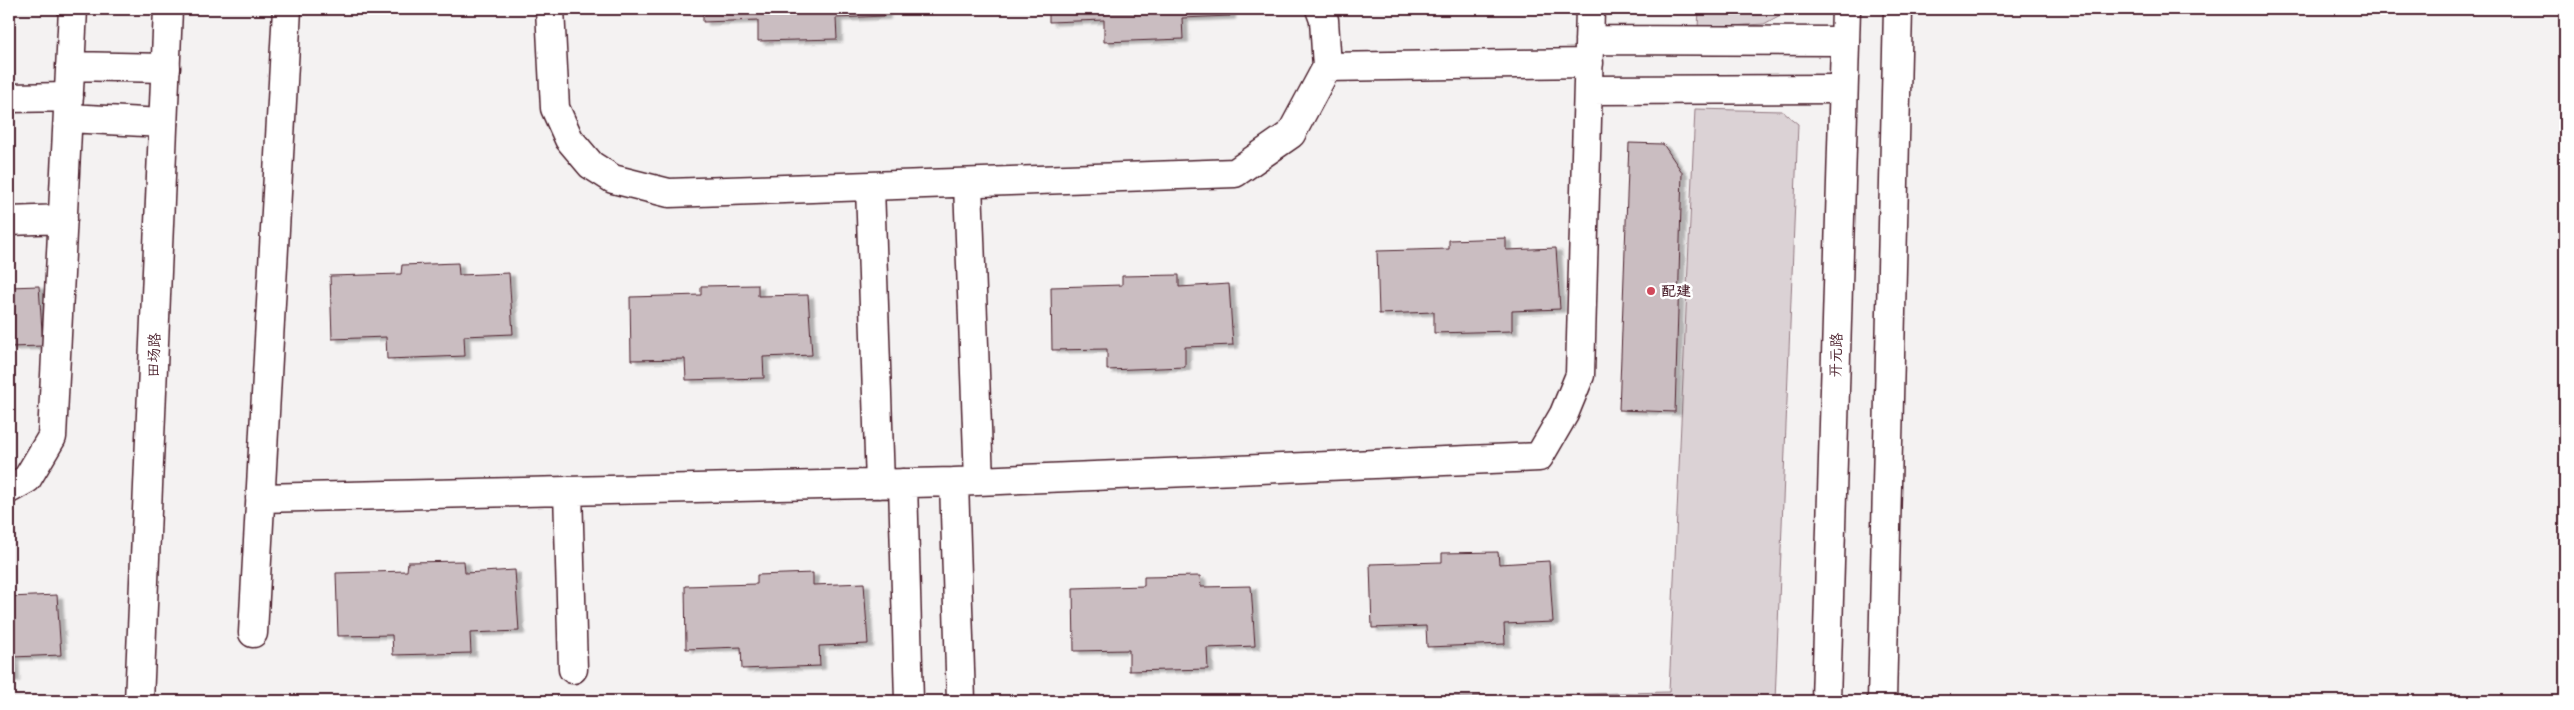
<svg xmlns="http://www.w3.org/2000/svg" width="2574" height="710" viewBox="0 0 2574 710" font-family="'Balsamiq Sans','LXGW WenKai TC',sans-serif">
  <defs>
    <filter id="shadow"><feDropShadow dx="5.5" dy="3" stdDeviation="1" flood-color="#0004"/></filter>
  </defs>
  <rect width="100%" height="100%" fill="#f4f2f2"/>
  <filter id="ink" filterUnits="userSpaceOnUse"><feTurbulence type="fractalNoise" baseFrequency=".02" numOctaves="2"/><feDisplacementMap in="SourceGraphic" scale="10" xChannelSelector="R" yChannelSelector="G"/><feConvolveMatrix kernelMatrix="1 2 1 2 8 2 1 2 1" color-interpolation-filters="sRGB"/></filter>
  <g filter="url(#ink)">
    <!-- green -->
    <path fill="#dbd2d5" stroke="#927880" d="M 1699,9 L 1791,9 L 1764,24 L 1698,28 Z
      M 1695,109 L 1782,111 L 1798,124 L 1775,701 L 1283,701 L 1669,692 Z"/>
    <!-- building -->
    <path fill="#cabdc1" stroke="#4a1f2b" filter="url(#shadow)" d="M 703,9 L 884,9 L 885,16 L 836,18 L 837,39 L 758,41 L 758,20 L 703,22 Z
      M 1049,9 L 1230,9 L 1230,16 L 1182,18 L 1183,39 L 1104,42 L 1104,20 L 1049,22 Z
      M 1629,143 L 1663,144 L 1682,172 L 1675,412 L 1619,410 Z
      M 1506,238 L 1506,250 L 1556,248 L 1560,309 L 1512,311 L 1512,331 L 1434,333 L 1434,312 L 1379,314 L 1377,251 L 1449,249 L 1449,240 Z
      M 458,263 L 459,275 L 509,273 L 513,334 L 464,336 L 465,356 L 387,359 L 386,337 L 332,339 L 330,276 L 401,274 L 402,265 Z
      M 1179,275 L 1179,287 L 1229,284 L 1233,345 L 1185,347 L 1185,367 L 1107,370 L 1107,349 L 1052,350 L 1051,287 L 1122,285 L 1122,276 Z
      M 758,285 L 758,296 L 808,295 L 812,355 L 763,357 L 764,378 L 686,380 L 685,359 L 631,360 L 630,297 L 701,295 L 701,286 Z
      M 39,286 L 43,346 L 9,347 L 9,287 Z
      M 1498,552 L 1499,564 L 1549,561 L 1553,622 L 1504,624 L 1505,644 L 1427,647 L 1426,626 L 1372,628 L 1370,564 L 1442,562 L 1442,553 Z
      M 464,561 L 465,573 L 515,570 L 519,631 L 470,633 L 471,653 L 393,655 L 392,635 L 338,636 L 336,573 L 407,571 L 408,562 Z
      M 813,573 L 813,585 L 864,583 L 868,644 L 819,646 L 820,666 L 742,669 L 741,647 L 686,649 L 685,586 L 757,584 L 757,575 Z
      M 1200,576 L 1201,587 L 1251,586 L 1255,646 L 1207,648 L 1208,669 L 1129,671 L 1129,650 L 1074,651 L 1073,588 L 1144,586 L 1144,577 Z
      M 57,595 L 61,655 L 13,657 L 14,678 L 9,678 L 9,597 Z"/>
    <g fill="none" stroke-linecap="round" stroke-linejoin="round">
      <!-- minor casing -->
      <g stroke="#4a1f2b" stroke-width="31">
        <path id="minor" d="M 550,9 L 555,108 L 569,139 L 591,165 L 613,179 L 669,193 L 1235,173 L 1291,134 L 1327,67 L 1589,63
          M 1320,9 L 1324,20 L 1327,67
          M 1589,40 L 1845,41
          M 70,66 L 166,68
          M 1588,90 L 1843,89
          M 9,98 L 69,97
          M 68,118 L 163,123
          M 968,184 L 979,481
          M 870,187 L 880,484
          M 9,221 L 63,219
          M 903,483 L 909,701
          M 9,489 L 27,479 L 52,437 L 73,9
          M 568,491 L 573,669
          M 260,498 L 954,482
          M 253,633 L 287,9
          M 961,701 L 954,482 L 1539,457 L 1564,414 L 1580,375 L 1590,9"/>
      </g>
      <!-- tertiary casing -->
      <g stroke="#4a1f2b" stroke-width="31">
        <path id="tertiary" d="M 139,701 L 168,9"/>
      </g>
      <!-- secondary casing -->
      <g stroke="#4a1f2b" stroke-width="31">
        <path id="secondary" d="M 1826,701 L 1846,9
          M 1882,701 L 1898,9"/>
      </g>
      <!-- minor -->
      <use href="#minor" stroke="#fff" stroke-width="28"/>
      <!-- tertiary -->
      <use href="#tertiary" stroke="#fff" stroke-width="28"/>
      <!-- secondary -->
      <use href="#secondary" stroke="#fff" stroke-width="28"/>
    </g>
  </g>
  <!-- markers -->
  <circle fill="#d1495b" stroke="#fff" stroke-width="2" cx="1651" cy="291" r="5"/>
  <g text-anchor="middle" stroke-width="5" stroke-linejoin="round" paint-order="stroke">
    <!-- poi labels -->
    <g font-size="15" font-weight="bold" fill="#4a1f2b" stroke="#fff" text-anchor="start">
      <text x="1661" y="296">配建</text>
    </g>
    <!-- street labels -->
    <g font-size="15" fill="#4a1f2b" stroke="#fff">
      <text transform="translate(154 355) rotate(-88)" y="5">田场路</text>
      <text transform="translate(1836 355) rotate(-88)" y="5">开元路</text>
    </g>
  </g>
  <!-- margin -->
  <rect width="2574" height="710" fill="none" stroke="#fff" stroke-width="30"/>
  <rect x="15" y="15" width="2544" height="680" fill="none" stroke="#4a1f2b" stroke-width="2" filter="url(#ink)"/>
</svg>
